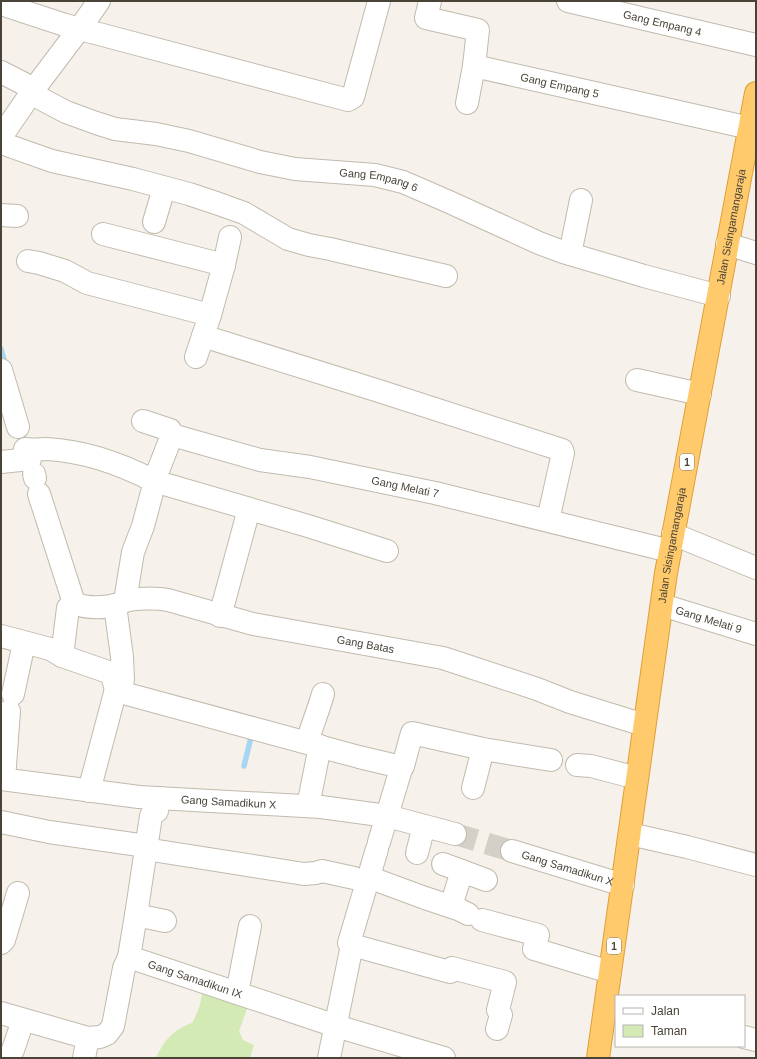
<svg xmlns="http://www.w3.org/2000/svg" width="757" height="1059" viewBox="0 0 757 1059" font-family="Helvetica,sans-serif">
  <rect width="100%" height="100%" fill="#f6f2eb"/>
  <!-- green -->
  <path fill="#d3eab4" d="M 203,985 L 248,1006 L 239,1031 L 243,1040 L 254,1045 L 250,1058 L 156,1058 C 164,1040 174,1029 192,1023 C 199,1011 202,999 203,985 Z"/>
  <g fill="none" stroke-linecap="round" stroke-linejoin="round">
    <!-- stream -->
    <path stroke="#a8d6f2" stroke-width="5.5" d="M 1,349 L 6,366
      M 244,766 L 252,733"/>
    <!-- minor-tunnel -->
    <path stroke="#d4cfc7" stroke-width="22" stroke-dasharray="22 11" stroke-linecap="butt" d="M 455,834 L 512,851"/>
    <!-- minor casing -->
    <g stroke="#c1baad" stroke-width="24">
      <g id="minor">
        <path id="s1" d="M 430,1 L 426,18 L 478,30 L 474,66 L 741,126 L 756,127"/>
        <path id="s2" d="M 568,1 L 756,45"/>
        <path d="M 1,4 L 65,25 L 348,100 L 353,97 L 379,1"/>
        <path d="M 1,72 L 34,89"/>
        <path id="s3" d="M 30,93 L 66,112 L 96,123 L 115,129 L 156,134 L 189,141 L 260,162 L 295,169 L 375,175 L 403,182 L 447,201 L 539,243 L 563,252 L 644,276 L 719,296"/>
        <path d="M 467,103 L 474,66"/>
        <path d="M 1,137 L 34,89 L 80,28 L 99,1"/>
        <path d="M 1,143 L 52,161 L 133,179 L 189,194 L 216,203 L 244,213 L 288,239 L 309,245 L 330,249 L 446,276"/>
        <path d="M 1,215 L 17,216"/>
        <path d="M 154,222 L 164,188"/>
        <path d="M 103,234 L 224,265"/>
        <path d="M 727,244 L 756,253"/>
        <path d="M 570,254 L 581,200"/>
        <path d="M 28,261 L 39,263 L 65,271 L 87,283 L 210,315 L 196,357"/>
        <path d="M 210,315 L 224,265 L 230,237"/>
        <path d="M 203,336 L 379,391 L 562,450 L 563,453 L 548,520"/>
        <path d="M 1,370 L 18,427"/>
        <path d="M 637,380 L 700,394"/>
        <path id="s4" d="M 143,421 L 170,430 L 172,435 L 260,460 L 310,467 L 435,493 L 670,551"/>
        <path d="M 25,449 C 32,450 40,449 47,449 C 84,451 121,464 154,481 L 308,526 L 387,551"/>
        <path d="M 1,462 L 30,459"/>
        <path d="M 34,474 L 35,478"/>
        <path d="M 154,481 L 172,435"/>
        <path id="s5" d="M 39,494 L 74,603 C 86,609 107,608 119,604 C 121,603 123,601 125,601 C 136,598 157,598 168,600 L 253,624 L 443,658 L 537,689 L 570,702 L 644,725"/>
        <path d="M 673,534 L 756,568"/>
        <path d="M 125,601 L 133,552 L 143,526 L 155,481"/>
        <path id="s6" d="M 662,605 L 756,634"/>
        <path d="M 220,616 L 249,509"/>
        <path d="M 1,636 L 50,649 L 62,656 L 111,673 L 116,689 L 127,694 L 359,757 L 401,767"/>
        <path d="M 62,656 L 68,608 L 74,603"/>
        <path d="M 13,694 L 24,643"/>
        <path d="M 307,742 C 312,726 318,711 323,694"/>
        <path d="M 577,765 L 591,766 L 637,778"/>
        <path d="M 403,766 L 412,733 L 483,749 L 551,760"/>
        <path id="s7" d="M 1,779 L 139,797 L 321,807 L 387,816 L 455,834"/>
        <path d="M 4,779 L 9,711"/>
        <path d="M 473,788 L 483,749"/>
        <path d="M 89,791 L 116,689 L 123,680 L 122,657 L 115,605"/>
        <path d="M 308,806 L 320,746"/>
        <path d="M 1,822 L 49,832 L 146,846"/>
        <path d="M 630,834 L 687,847 L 756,865"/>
        <path d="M 379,842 L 401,769"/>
        <path d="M 158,851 L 304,874 L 316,873"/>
        <path id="s8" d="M 512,851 L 623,885"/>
        <path d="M 417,853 L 424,826"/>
        <path d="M 443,864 L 462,871 L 451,906"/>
        <path d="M 462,871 L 486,880"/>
        <path d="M 319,872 L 322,871 L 354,878"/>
        <path d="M 368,877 L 425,898 L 458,909 L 468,914"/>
        <path d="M 136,915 L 165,921"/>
        <path d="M 482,920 L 538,935 L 534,949 L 610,972"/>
        <path d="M 1,943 L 4,940 L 18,893"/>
        <path d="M 352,945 L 450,972 L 452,968 L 505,982 L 498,1010 L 501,1015 L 497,1029"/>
        <path d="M 129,957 L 136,915 L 151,816 L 152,814 L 157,811 L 159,798"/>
        <path d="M 237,993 L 250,926"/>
        <path id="s9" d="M 1,1013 L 88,1038 L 100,1037 L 107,1034 L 113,1026 L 124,968 L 129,957 L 336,1026 L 444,1058"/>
        <path d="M 744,1037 L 756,1040"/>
        <path d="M 8,1058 L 13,1050 L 23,1020"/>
        <path d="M 84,1058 L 88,1038"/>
        <path d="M 329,1058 L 352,945 L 349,943 L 377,849"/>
      </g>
    </g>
    <!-- highway casing -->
    <g stroke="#e09e3a" stroke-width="24">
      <g id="highway">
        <path id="s10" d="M 598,1058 L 666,573 L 756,93"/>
      </g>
    </g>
    <!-- minor -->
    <use href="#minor" stroke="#fff" stroke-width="22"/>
    <!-- highway -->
    <use href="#highway" stroke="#ffca6c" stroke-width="22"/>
  </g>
  <g text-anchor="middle" stroke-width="3.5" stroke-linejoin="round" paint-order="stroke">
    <!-- shield labels -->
    <g fill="#fff" stroke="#807b74" stroke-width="1">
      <rect x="680" y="454" width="14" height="16" rx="3"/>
      <rect x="607" y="938" width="14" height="16" rx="3"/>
    </g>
    <g font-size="10" font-weight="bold" fill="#4a4338">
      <text x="687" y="466">1</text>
      <text x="614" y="950">1</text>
    </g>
    <!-- street labels -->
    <g font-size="11" fill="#4a4338" stroke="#fff">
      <text dy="4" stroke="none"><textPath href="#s2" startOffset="97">Gang Empang 4</textPath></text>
      <text dy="4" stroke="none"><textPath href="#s1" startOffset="195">Gang Empang 5</textPath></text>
      <text dy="4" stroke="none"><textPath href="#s3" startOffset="362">Gang Empang 6</textPath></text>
      <text dy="4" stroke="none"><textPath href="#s10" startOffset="842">Jalan Sisingamangaraja</textPath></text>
      <text dy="4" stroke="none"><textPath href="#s4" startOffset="273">Gang Melati 7</textPath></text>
      <text dy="4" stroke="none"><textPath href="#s10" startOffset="518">Jalan Sisingamangaraja</textPath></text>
      <text dy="4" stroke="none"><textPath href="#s6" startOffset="49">Gang Melati 9</textPath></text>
      <text dy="4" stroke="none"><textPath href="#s5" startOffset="413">Gang Batas</textPath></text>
      <text dy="4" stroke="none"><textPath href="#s7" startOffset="229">Gang Samadikun X</textPath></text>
      <text dy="4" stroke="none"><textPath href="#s8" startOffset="58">Gang Samadikun X</textPath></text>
      <text dy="4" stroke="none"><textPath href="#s9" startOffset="261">Gang Samadikun IX</textPath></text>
    </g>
  </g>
  <!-- border -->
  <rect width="757" height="1059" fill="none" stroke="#4a4338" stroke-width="4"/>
  <!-- legend -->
  <rect x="615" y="995" width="130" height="52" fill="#ffffff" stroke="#b7b4af"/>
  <rect x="623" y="1008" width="20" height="6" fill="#ffffff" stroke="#b7b4af"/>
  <text x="651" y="1015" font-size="12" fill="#4a4338">Jalan</text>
  <rect x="623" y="1025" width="20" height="12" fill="#d3eab4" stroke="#b7b4af"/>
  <text x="651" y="1035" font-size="12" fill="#4a4338">Taman</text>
</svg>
